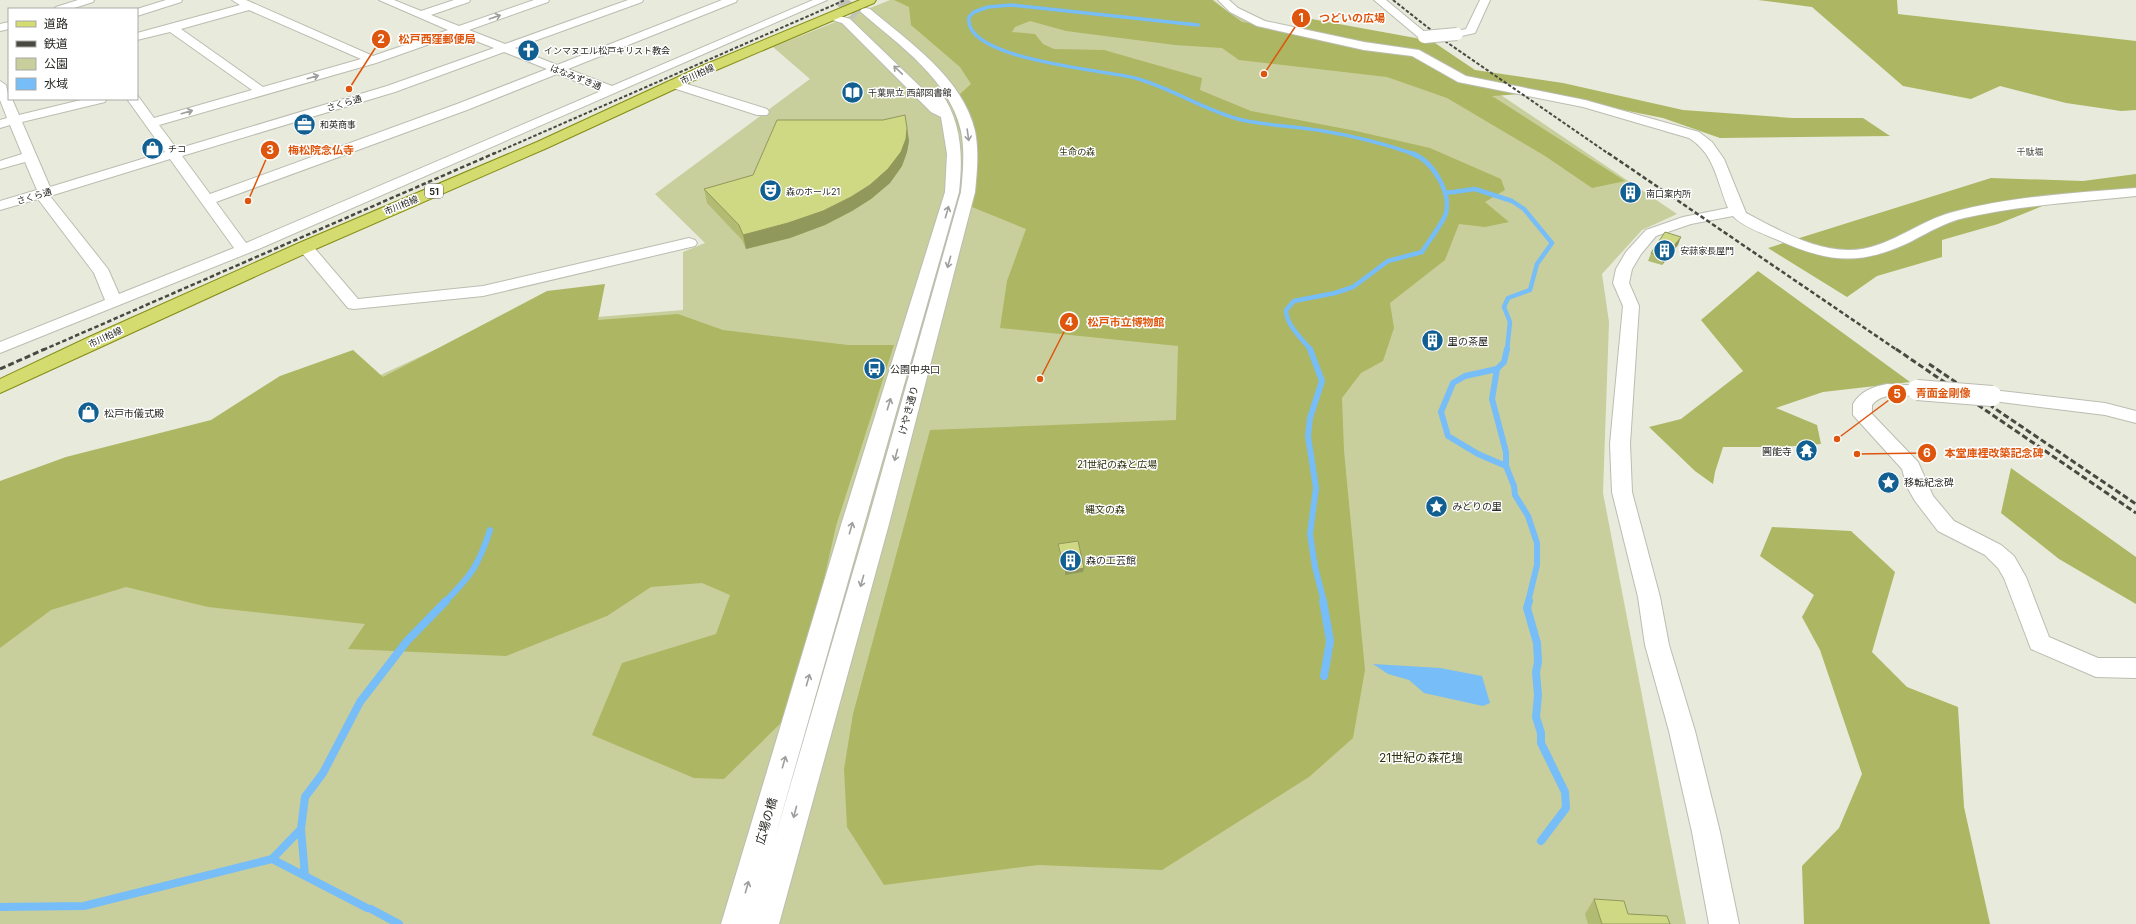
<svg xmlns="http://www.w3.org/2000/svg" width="2136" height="924" font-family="Inter,'Noto Sans JP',sans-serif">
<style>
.green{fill:#c8cf9c}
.forest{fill:#adb662}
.water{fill:#77bdf7}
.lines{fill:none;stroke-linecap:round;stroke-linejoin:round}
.stream-far3{stroke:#77bdf7;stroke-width:3.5}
.stream-far2{stroke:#77bdf7;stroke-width:4.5}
.stream-far1{stroke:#77bdf7;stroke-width:6}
.stream{stroke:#77bdf7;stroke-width:8}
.minor-tunnel{stroke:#c1c3b7;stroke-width:12;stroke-dasharray:12 6;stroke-linecap:butt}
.minor-casing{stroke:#bbbdb0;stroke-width:2}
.major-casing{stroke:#858c16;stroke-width:2}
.minor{fill:#fff;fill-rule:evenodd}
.major{fill:#d4db6f;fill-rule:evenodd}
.rail-far2{stroke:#494942;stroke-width:2;stroke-dasharray:3.5 2;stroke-linecap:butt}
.rail-far1{stroke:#494942;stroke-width:2.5;stroke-dasharray:4.5 2.5;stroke-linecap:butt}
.rail{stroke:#494942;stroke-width:3;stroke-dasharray:6 3;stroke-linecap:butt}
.minor-bridge-far1-casing{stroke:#bbbdb0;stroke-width:14;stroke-linecap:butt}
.minor-bridge-casing{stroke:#bbbdb0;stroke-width:22;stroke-linecap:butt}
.minor-bridge-far1{stroke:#fff;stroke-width:12}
.minor-bridge{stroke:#fff;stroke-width:20}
.wall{fill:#b2bb72}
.shaded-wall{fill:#91985c}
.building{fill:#cfd984;stroke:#91985c}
.oneway{stroke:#9e9e9c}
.labels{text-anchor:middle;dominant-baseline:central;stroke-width:3;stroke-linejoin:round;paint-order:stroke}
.far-poi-label{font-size:9px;fill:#272722;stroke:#fff;text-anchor:start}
.far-street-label{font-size:9px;fill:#272722;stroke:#fff}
.far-park-label{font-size:9px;fill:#2d300b;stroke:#fff}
.far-neighbourhood-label{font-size:9px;fill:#494a3f;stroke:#fff}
.shield{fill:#fff;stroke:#686864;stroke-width:1}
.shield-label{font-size:9px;font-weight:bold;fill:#272722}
.poi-label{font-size:10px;fill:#272722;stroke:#fff;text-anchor:start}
.street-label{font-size:10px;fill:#272722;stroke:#fff}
.park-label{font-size:10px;fill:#2d300b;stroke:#fff}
.near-park-label{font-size:12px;fill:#2d300b;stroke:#fff}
.near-street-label{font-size:12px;fill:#272722;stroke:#fff}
.leader{fill:none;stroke:#de560d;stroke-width:1.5}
.callout-dot{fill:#de560d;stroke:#fff;stroke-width:1.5}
.mark-label{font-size:12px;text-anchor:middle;font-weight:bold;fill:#fff}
.callout-label{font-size:11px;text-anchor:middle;font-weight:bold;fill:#de560d;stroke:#fff;stroke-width:3;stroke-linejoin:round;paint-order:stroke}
</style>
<rect width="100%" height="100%" fill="#e8eadc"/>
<path class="green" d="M 890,0 L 1214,0 L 1228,12 L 1254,25 L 1495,91 L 1677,214 L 1642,230 L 1602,274 L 1609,322 L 1603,493 L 1686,924 L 0,924 L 0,484 L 344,392 L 486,326 L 683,310 L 683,252 L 705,243 L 655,194 L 810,79 L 773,47 Z"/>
<path class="forest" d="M 894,0 L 1212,0 L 1242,22 L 1298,30 L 1306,18 L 1432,41 L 1475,70 L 1563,83 L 1683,110 L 1792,118 L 1863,118 L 1890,136 L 1720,138 L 1663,118 L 1539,93 L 1492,96 L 1625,181 L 1592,188 L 1545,156 L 1447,98 L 1387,77 L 1239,60 L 1222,48 L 1175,45 L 1066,31 L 1030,21 L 1015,27 L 1012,32 L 1035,34 L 1043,44 L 1054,49 L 1104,50 L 1202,78 L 1200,90 L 1251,111 L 1356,131 L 1430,148 L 1501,179 L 1505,190 L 1485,202 L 1509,222 L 1485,227 L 1459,224 L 1445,260 L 1390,303 L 1394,328 L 1383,361 L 1361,373 L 1342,398 L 1344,451 L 1365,670 L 1353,738 L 1309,777 L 1162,870 L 1038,865 L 884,885 L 847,827 L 844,769 L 853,714 L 930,430 L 1176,420 L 1178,346 L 1000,328 L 1007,281 L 1026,229 L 972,207 L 976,185 L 951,102 L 971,84 L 960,67 L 911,25 L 909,7 Z
M 1758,0 L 1897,0 L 1898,14 L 2136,41 L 2136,110 L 2121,111 L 2066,103 L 2000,86 L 1971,99 L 1903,86 L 1812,7 Z
M 2136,174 L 2136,189 L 2072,194 L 1998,224 L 1942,240 L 1942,257 L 1877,276 L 1847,297 L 1768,248 L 1991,178 L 2083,181 Z
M 1758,271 L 1910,382 L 1823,392 L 1776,408 L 1817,425 L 1821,444 L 1782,447 L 1723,447 L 1715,472 L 1713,484 L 1695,471 L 1649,427 L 1681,419 L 1743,371 L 1701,320 Z
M 605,284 L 598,320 L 678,314 L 723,330 L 848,345 L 894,345 L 836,526 L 813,628 L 785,719 L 724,779 L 694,778 L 592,735 L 622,663 L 716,634 L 730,595 L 702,583 L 651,587 L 607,616 L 506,656 L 348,649 L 365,624 L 208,607 L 126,587 L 51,610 L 0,648 L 0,481 L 66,457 L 211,420 L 280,376 L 353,350 L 383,377 L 547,291 Z
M 2011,468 L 2136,557 L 2136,604 L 2059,559 L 2001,513 Z
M 1772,527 L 1851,531 L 1895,572 L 1872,652 L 1907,687 L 1958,707 L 1964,807 L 1990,924 L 1804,924 L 1802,866 L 1839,828 L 1862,774 L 1820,650 L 1802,617 L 1814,595 L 1760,556 Z"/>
<path class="water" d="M 1373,664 L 1440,668 L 1482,676 L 1490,703 L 1483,706 L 1424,693 L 1409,680 L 1388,674 Z"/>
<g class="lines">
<path class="stream-far3" d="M 1198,25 L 1011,5 L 988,7 L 974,12 L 969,17 C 962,60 1106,70 1135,78 C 1172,88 1205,111 1242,120 C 1269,126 1297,126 1323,131 C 1354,136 1385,144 1414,154"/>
<path class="stream-far2" d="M 1446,193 L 1475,189 L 1512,201 L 1524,209 L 1552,243 L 1537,264 L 1530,290 L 1508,298 L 1504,307 L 1510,322 L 1507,350
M 1311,350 C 1302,339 1286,325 1286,310 L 1294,301 L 1335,293 L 1353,287 L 1388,261 L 1422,252 C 1428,242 1443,223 1446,213 C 1451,191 1432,160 1411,153"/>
<path class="stream-far1" d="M 1310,349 L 1322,381 L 1310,418 L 1308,436 L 1316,488 L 1310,534 L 1315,567 L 1324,602
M 1507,349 L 1504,362 L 1497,369 L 1492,399 L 1506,452 L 1506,466 L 1514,486 L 1515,495 L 1528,516 L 1537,543 L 1537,565 L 1528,602
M 1497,369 L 1465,376 L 1453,383 L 1441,412 L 1448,436 L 1478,454 L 1506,466
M 445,602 C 471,575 478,567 490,530"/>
<path class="stream" d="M 1323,601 L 1330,641 L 1324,676
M 1529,601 L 1527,608 L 1537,643 L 1538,662 L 1536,672 L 1538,695 L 1536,717 L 1541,733 L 1541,743 L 1565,792 L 1566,808 L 1541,841
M 301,829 L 305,797 L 323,773 L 360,702 L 407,641 L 446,601
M 272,859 L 305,876
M 0,907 L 84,906 L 272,859 L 301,829 L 305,876 L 367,908
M 371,909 L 399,924"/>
<path class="minor-tunnel" d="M 840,0 L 857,15"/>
<defs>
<path id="minor" d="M 78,0 L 94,0 L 93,2 L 71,9 L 54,9 L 56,7 Z
M 166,0 L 182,0 L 181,2 L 137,16 L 137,9 Z
M 232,0 L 246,0 L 373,56 L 448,30 L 379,0 L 394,0 L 421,11 L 454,0 L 470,0 L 469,2 L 431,15 L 459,26 L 534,0 L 549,0 L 548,2 L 469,30 L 505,44 L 628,0 L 643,0 L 642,2 L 515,48 L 557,65 L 722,0 L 737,0 L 736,2 L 568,69 L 612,86 L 813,0 L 827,0 L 261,248 L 0,353 L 0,342 L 105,300 L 94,273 L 38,199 L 0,210 L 0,201 L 37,190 L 25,162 L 0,169 L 0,161 L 22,154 L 10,125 L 0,128 L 0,120 L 7,118 L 0,100 L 0,81 L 6,85 L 9,99 L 12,99 L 19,115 L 85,99 L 106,99 L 105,102 L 22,122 L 50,187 L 165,152 L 127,99 L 137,99 L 138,96 L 154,118 L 252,90 L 170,32 L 137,40 L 137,33 L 240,5 ZM 249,10 L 361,59 L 263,87 L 181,29 ZM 458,34 L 494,48 L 387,86 L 177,149 L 159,125 L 376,63 ZM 504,52 L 547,69 L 457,104 L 210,194 L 182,156 L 395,92 ZM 557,74 L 601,91 L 246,243 L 216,202 L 467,110 ZM 170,159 L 234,248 L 119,294 L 108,269 L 50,196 Z
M 1218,0 L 1229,0 L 1238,8 L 1265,21 L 1364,42 L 1419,50 L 1466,76 L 1585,100 L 1699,132 L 1712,142 L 1724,159 L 1746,213 C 1777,229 1812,250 1848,250 C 1886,251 1917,221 1953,212 C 2012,196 2075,193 2136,188 L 2136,196 C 2079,202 2020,205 1964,218 C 1946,222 1929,232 1912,241 C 1861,266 1829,263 1778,240 C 1766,235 1741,226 1733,216 L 1691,224 L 1656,236 L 1641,254 L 1632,269 L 1629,283 L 1639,306 L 1630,444 L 1632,492 L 1660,597 L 1669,645 L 1695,731 L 1720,832 L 1739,924 L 1709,924 L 1692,832 L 1669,731 L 1645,645 L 1638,597 L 1612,492 L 1610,444 L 1623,306 L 1613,283 L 1616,269 L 1626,252 L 1646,230 L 1683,217 L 1728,208 C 1717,182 1715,154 1689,138 L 1583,107 L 1458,82 L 1412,56 L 1364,50 L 1257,26 L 1230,12 Z
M 1374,0 L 1386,0 L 1432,38 L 1434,40 L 1432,42 L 1424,42 Z
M 1480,0 L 1490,0 L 1475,33 L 1457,37 L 1453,36 L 1451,34 L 1453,32 L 1466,29 Z
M 866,8 L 870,9 C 909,42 963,78 975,131 C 979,151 977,172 975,192 L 889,524 L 779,924 L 721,924 L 841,525 L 945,192 L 947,154 L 941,117 L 931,112 L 842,23 L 829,19 L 827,17 L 829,15 L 833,14 L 850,19 L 932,98 L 930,94 L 932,91 L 940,91 C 962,122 963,156 959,192 L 774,841 L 867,524 L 961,192 C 963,172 965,150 961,131 C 950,80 899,45 862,13 L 860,11 L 862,9 Z
M 9,22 L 9,29 L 0,31 L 0,24 Z
M 674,80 L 767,109 L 769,112 L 767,115 L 757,115 L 670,87 L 668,84 L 670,81 Z
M 689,238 L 695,240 L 697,243 L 695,246 L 483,296 L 354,309 L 348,308 L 297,247 L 299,244 L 311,244 L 358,299 L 483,286 Z
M 1887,384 L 1924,386 L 1926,390 L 1924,394 C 1905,399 1886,389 1872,405 L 1872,414 L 1918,462 L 1933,496 L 1954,521 L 2001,545 L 2014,556 L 2026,577 L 2049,637 L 2098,658 L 2136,658 L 2136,678 L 2096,677 L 2031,649 L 2004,578 L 1998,568 L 1985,555 L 1938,531 L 1915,501 L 1907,487 L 1902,469 L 1853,415 L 1853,404 C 1861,391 1872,387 1887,384 Z
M 1992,390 L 2105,403 L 2136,411 L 2136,423 L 2105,415 L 1985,400 L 1983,396 L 1985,392 Z"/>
<path id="major" d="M 860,0 L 876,0 L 874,3 L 714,71 L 547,148 L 311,251 L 0,393 L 0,379 L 89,337 L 299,243 L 537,142 L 704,65 Z"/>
</defs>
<use href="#minor" class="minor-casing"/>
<use href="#major" class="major-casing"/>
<use href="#minor" class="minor"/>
<use href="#major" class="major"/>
<path class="rail-far2" d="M 1393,0 L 1445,41 L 1609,154
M 493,154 L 845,0"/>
<path class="rail-far1" d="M 1608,153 L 1897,350
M 43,350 L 495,153"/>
<path class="rail" d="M 1896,349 L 2136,513
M 1929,364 L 2136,504
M 0,369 L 45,349"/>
<defs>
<path id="minor-bridge-far1" d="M 1424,37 L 1457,34"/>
<path id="minor-bridge" d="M 1917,390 L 1992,396"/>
</defs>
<use href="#minor-bridge-far1" class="minor-bridge-far1-casing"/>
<use href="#minor-bridge" class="minor-bridge-casing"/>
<use href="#minor-bridge-far1" class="minor-bridge-far1"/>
<use href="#minor-bridge" class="minor-bridge"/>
</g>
<path class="wall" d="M 907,128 L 909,141 L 907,152 L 902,166 L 890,183 L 871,199 L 852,211 L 825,225 L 790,238 L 746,249 L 742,240 L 707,203 L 704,189 L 753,175 Z
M 1678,245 L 1662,265 L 1648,261 L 1651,253 Z
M 1058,544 L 1083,572 L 1065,575 L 1058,548 Z
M 1594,899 L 1628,914 L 1670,924 L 1588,924 L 1585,914 Z"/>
<path class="shaded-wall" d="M 907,128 L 909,141 L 907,152 L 902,166 L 890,183 L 871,199 L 852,211 L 825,225 L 790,238 L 746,249 L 743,235 Z
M 1681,237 L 1678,245 L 1662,265 L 1665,257 Z
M 1084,568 L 1083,572 L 1065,575 L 1065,571 Z"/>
<path class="building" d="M 905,115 L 907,128 L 906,139 L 901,152 L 888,169 L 870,185 L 851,197 L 823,211 L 788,223 L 743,235 L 739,225 L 704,189 L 753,175 L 777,120 L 883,120 Z
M 1665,232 L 1681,237 L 1665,257 L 1651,253 Z
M 1078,541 L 1084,568 L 1065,571 L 1058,544 Z
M 1594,899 L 1624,901 L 1628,914 L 1667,916 L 1670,924 L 1602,924 Z"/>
<defs><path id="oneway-shaft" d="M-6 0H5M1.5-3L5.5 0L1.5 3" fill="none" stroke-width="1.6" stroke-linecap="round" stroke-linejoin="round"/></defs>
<g class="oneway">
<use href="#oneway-shaft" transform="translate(495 17) rotate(-19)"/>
<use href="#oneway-shaft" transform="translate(898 70) rotate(-136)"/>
<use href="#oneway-shaft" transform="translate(313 77) rotate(-16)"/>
<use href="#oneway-shaft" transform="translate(187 112) rotate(-16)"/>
<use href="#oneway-shaft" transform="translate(968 135) rotate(82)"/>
<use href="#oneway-shaft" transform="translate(947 212) rotate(-74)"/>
<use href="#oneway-shaft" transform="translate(949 262) rotate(106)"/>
<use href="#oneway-shaft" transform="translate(889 404) rotate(-73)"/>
<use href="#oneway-shaft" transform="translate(896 455) rotate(105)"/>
<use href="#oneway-shaft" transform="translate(851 528) rotate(-74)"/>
<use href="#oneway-shaft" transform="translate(862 581) rotate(106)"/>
<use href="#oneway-shaft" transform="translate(808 680) rotate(-74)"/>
<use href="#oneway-shaft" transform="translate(784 762) rotate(-74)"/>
<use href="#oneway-shaft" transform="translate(795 812) rotate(105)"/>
<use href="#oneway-shaft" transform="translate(747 887) rotate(-74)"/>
</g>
<defs>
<symbol id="church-disc" viewBox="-11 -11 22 22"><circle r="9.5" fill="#125f92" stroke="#fff"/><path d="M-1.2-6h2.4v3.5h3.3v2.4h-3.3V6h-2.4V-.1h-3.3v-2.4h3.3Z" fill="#fff"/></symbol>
<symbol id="library-disc" viewBox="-11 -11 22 22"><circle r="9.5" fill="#125f92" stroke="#fff"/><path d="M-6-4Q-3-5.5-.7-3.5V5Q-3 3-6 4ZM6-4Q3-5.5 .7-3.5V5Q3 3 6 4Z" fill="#fff"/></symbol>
<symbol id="office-disc" viewBox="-11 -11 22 22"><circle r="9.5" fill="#125f92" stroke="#fff"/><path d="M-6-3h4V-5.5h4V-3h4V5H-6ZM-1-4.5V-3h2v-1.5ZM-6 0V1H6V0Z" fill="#fff"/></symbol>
<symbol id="shop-disc" viewBox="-11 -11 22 22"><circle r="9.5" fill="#125f92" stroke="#fff"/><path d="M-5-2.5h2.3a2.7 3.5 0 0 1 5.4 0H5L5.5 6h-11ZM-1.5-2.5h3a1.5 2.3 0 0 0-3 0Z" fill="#fff"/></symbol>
<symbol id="theatre-disc" viewBox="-11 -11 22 22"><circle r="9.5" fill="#125f92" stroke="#fff"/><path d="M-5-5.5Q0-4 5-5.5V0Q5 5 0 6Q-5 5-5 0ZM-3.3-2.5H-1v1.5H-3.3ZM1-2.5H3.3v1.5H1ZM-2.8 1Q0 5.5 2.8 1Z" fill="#fff"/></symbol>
<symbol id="building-disc" viewBox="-11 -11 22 22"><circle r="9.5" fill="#125f92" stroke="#fff"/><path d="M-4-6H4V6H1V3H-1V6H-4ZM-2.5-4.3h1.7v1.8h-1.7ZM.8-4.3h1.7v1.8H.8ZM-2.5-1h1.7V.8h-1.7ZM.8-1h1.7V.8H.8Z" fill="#fff"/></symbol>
<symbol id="bus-disc" viewBox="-11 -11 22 22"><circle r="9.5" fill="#125f92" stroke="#fff"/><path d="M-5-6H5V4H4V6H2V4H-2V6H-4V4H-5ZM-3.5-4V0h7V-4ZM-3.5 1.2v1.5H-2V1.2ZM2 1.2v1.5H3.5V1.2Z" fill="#fff"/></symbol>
<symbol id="temple-disc" viewBox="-11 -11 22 22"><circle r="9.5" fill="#125f92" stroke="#fff"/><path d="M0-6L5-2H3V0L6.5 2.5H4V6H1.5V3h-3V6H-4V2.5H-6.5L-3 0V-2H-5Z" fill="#fff"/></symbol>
<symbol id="sight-disc" viewBox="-11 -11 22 22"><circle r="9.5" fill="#125f92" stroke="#fff"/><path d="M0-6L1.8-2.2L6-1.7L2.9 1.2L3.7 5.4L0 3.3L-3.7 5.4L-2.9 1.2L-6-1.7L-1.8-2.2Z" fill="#fff"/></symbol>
</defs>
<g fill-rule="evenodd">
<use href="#church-disc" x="516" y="38" width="25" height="25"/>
<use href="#library-disc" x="840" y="80" width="25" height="25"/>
<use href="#office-disc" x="292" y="112" width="25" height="25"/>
<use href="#shop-disc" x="140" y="136" width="25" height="25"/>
<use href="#theatre-disc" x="758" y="178" width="25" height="25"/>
<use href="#building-disc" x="1618" y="180" width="25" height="25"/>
<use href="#building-disc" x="1652" y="238" width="25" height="25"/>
<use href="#building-disc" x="1420" y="328" width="25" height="25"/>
<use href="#bus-disc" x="862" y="356" width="25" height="25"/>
<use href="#shop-disc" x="76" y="400" width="25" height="25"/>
<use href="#temple-disc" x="1794" y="438" width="25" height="25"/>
<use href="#sight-disc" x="1876" y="470" width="25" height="25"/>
<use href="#sight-disc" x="1424" y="494" width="25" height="25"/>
<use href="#building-disc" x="1058" y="548" width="25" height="25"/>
</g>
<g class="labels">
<g class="far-poi-label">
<text x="544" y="50">インマヌエル松戸キリスト教会</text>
<text x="868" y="92">千葉県立 西部図書館</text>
<text x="320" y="124">和英商事</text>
<text x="168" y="148">チコ</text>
<text x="786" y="191">森のホール21</text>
<text x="1646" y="193">南口案内所</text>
<text x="1680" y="250">安蒜家長屋門</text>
</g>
<g class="far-street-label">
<text transform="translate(697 74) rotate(-24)">市川柏線</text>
<text transform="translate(576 77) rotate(21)">はなみずき通</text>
<text transform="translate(344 103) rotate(-17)">さくら通</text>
<text transform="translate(34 196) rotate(-17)">さくら通</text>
<text transform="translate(401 205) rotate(-23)">市川柏線</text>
<text transform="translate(105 337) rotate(-25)">市川柏線</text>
</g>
<g class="far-park-label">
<text x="1077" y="151">生命の森</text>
</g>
<g class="far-neighbourhood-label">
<text x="2030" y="151">千駄堀</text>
</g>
<rect class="shield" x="425" y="184" width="18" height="14" rx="3"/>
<g class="shield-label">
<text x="434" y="191">51</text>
</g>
<g class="poi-label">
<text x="1448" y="341">里の茶屋</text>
<text x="890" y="369">公園中央口</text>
<text x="104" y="413">松戸市儀式殿</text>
<text x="1792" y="451" text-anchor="end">圓能寺</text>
<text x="1904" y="482">移転紀念碑</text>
<text x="1452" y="506">みどりの里</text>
<text x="1086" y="560">森の工芸館</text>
</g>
<g class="street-label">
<text transform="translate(908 410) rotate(-75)">けやき通り</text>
</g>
<g class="park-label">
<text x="1117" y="464">21世紀の森と広場</text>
<text x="1105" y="509">縄文の森</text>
</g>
<g class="near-park-label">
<text x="1421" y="757">21世紀の森花壇</text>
</g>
<g class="near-street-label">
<text transform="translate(766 821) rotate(-74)">広場の橋</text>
</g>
</g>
<path class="leader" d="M1264 74L1301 18M349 89L381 39M248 201L270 150M1040 379L1069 322M1837 439L1897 394M1857 454L1927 453"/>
<g class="callout-dot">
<circle cx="1264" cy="74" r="4"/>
<circle cx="349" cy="89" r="4"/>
<circle cx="248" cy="201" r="4"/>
<circle cx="1040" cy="379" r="4"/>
<circle cx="1837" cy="439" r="4"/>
<circle cx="1857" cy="454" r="4"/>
<circle cx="1301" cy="18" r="10"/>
<circle cx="381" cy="39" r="10"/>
<circle cx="270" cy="150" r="10"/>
<circle cx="1069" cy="322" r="10"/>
<circle cx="1897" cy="394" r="10"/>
<circle cx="1927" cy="453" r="10"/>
</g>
<g class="mark-label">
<text x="1301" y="22">1</text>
<text x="381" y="43">2</text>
<text x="270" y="154">3</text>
<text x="1069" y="326">4</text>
<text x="1897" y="398">5</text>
<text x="1927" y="457">6</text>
</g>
<g class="callout-label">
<text x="1352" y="22">つどいの広場</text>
<text x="437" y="43">松戸西窪郵便局</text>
<text x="321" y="154">梅松院念仏寺</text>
<text x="1126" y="326">松戸市立博物館</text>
<text x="1943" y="397">青面金剛像</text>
<text x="1994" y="457">本堂庫裡改築記念碑</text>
</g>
<rect x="8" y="8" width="130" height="92" fill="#ffffff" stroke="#a9a9a7"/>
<rect x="16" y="21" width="20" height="6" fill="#d4db6f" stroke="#a9a9a7"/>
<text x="44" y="28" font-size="12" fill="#272722">道路</text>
<rect x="16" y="41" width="20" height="6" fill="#494942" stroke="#a9a9a7"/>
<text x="44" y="48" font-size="12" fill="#272722">鉄道</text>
<rect x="16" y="58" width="20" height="12" fill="#c8cf9c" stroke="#a9a9a7"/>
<text x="44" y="68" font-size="12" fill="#272722">公園</text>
<rect x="16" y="78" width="20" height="12" fill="#77bdf7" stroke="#a9a9a7"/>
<text x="44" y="88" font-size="12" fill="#272722">水域</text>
</svg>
